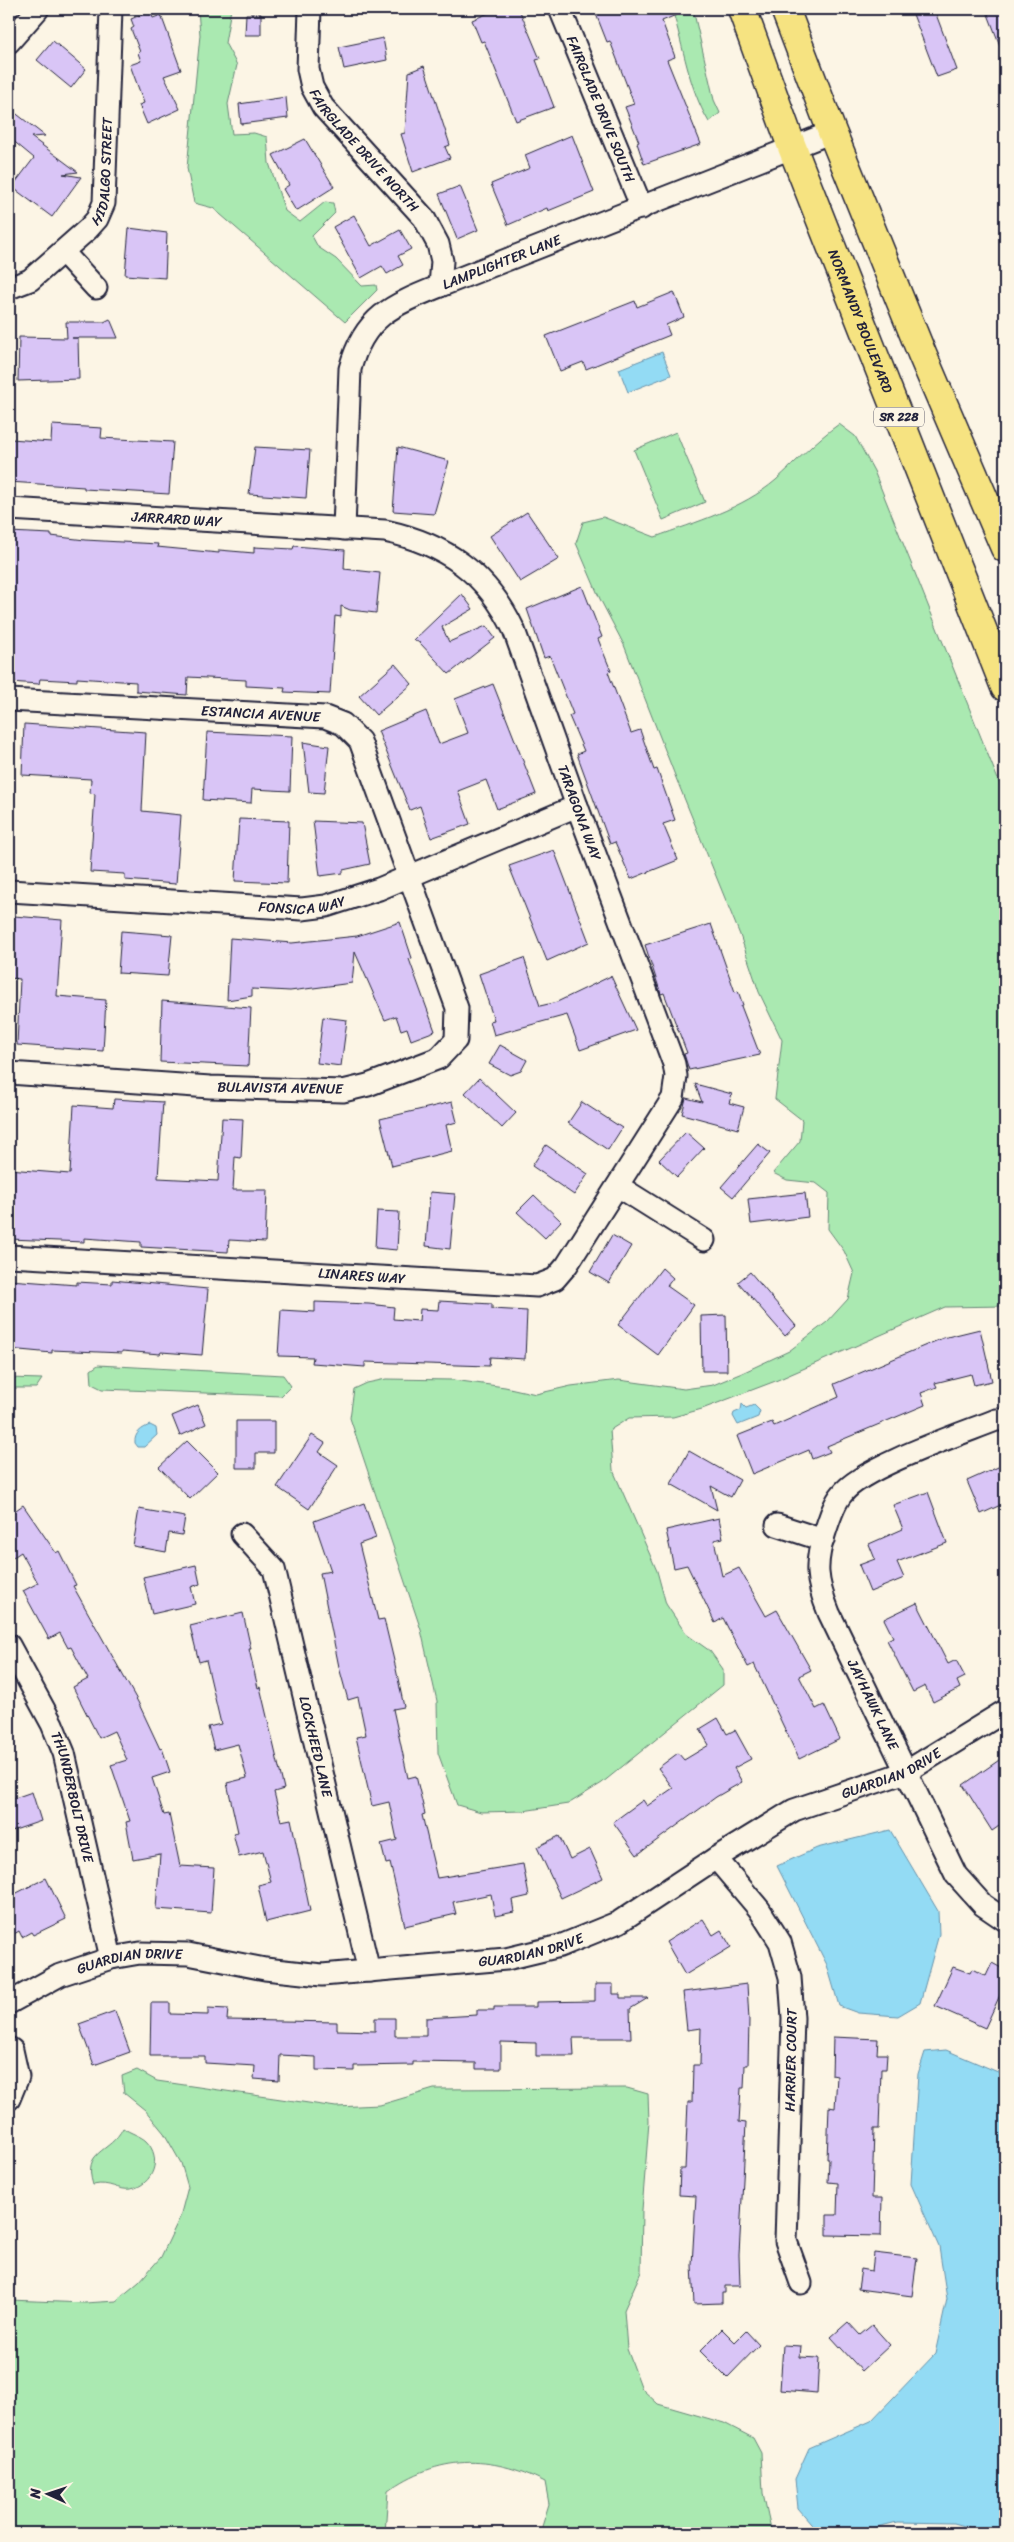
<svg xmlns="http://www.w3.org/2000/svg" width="1014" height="2542" font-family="Sriracha,sans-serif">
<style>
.green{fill:#aae9b1;stroke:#668676}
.water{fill:#93dbf4;stroke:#6691aa}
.building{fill:#d9c5f6;stroke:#22223b}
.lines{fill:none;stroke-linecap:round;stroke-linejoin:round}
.minor-casing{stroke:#22223b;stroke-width:25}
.primary-casing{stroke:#22223b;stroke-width:31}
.minor{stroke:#fcf5e5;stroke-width:21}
.primary{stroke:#f6e381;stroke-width:28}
.labels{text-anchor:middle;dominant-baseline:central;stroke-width:4.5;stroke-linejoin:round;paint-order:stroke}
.shield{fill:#fcf5e5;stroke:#63616e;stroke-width:1}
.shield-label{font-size:12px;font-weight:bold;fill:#22223b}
.street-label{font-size:14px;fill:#22223b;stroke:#fcf5e5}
</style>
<rect width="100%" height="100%" fill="#fcf5e5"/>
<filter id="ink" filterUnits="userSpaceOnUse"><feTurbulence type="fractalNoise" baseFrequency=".02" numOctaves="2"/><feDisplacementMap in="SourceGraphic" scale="10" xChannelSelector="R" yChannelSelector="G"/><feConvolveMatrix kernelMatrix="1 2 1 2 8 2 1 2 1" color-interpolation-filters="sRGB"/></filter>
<g filter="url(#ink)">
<path class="green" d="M 198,9 L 231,9 L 225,43 L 237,65 L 228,104 L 232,134 L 254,133 L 267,137 L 269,163 L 285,211 L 300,222 L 325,202 L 333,203 L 335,213 L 312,236 L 318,247 L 336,259 L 362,286 L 376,285 L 377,290 L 345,322 L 213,208 L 194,203 L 187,168 L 200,35 Z
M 672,9 L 693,9 L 714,100 L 720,113 L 709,122 C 688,87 684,48 672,9 Z
M 839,424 L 855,436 L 874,471 L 1005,797 L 1005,1306 L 945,1307 L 773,1382 L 702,1409 L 673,1417 L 629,1418 L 610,1430 L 613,1470 L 657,1571 L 666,1604 L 686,1634 L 710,1651 L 723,1669 L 723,1685 L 602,1783 L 568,1804 L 523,1811 L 481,1812 L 457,1805 L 438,1753 L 437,1701 L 421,1630 L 350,1418 L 354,1389 L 367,1383 L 386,1379 L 453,1380 L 505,1387 L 536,1394 L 571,1386 L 619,1380 L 684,1389 L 713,1385 L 742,1373 L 789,1351 L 827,1322 L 848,1299 L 854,1273 L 844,1251 L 828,1229 L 829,1193 L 816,1183 L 787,1180 L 773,1173 L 800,1141 L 802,1120 L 775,1099 L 782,1040 L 759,992 L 740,935 L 676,778 L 624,645 L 600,599 L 576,543 L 583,522 L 603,517 L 655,537 C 696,522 742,509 776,480 C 797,461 815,441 839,424 Z
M 676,432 L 705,502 L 663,520 L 634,450 Z
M 98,1365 L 283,1375 L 291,1386 L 281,1396 L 102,1389 L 92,1384 L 91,1370 Z
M 9,1378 L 42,1379 L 36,1388 L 9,1388 Z
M 137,2070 L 157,2081 L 336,2107 L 380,2105 L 434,2089 L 627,2088 L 648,2094 L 649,2122 L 642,2210 L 641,2272 L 624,2310 L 627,2349 L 642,2389 L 658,2404 L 724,2423 L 753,2438 L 761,2453 L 763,2493 L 771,2529 L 770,2533 L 540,2533 L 549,2504 L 545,2482 C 490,2454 438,2455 388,2491 L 385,2533 L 9,2533 L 9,2300 L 85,2303 L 116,2301 L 139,2282 L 161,2257 L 180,2217 L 188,2187 L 181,2163 L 164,2133 L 145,2110 L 124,2093 L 122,2076 Z
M 123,2128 C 130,2133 141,2136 146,2141 C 163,2158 153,2185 131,2189 C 117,2191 111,2181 93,2185 C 82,2149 110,2154 123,2128 Z"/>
<path class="water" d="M 662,352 L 671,375 L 628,392 L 619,369 Z
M 742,1404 L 746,1408 L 754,1405 L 760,1411 L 758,1417 L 738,1425 L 733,1416 L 734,1413 L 741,1410 Z
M 150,1425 L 156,1428 L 157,1435 L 144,1447 L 138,1447 L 135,1443 C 134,1433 142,1428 150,1425 Z
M 890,1830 L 938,1911 L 939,1934 L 920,2003 L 898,2016 L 858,2013 L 839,2006 L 827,1965 L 777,1866 L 817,1848 Z
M 946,2050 L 1005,2075 L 1005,2533 L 990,2533 L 954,2523 L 897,2522 L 857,2532 L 817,2530 L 798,2508 L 795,2479 L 809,2448 L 871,2421 L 935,2354 L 947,2299 L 939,2247 L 911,2184 L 918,2074 L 925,2052 Z"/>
<path class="building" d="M 498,9 L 519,9 L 540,59 L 536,60 L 554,107 L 516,121 L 484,41 L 481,42 L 472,20 Z
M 609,9 L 626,9 L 628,14 L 641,9 L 690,9 L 662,21 L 675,57 L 667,60 L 701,144 L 644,164 L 637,143 L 639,142 L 625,107 L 634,104 L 610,41 L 607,42 L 596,14 Z
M 911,9 L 934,9 L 957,70 L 937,77 Z
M 986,9 L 1005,9 L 1005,55 L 1004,56 Z
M 150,11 L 153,18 L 161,15 L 181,70 L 164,76 L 180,109 L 147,124 L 139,105 L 144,103 L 130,65 L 141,61 L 138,53 L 140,52 L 131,29 L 134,27 L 131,19 Z
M 246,14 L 261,14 L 261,35 L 245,35 Z
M 383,38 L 387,60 L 344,69 L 339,47 Z
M 53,41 L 86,69 L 71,88 L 37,60 Z
M 424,66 L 450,145 L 445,147 L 450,158 L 413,172 L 401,134 L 405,133 L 409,72 Z
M 286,97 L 288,118 L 241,124 L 239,104 Z
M 9,108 L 45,136 L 31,137 L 78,172 L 63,174 L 81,177 L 52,217 L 12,187 L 34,158 L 11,139 L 12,137 L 9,137 Z
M 572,135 L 594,192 L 548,211 L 547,208 L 508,225 L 491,184 L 530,168 L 525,155 Z
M 305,139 L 334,187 L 296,211 L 283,189 L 289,185 L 273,155 Z
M 460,186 L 478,230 L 457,239 L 439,194 Z
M 354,215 L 371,246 L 400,230 L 411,249 L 398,256 L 403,265 L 387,274 L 382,266 L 361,278 L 333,227 Z
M 129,228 L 167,233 L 165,278 L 125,275 Z
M 674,292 L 684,317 L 666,325 L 670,335 L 586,369 L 583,362 L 560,371 L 546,336 L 635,301 L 637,307 Z
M 110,319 L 118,338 L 72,338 L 78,338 L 79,379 L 18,381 L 19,337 L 67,338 L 66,322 L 104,322 Z
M 52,425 L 102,428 L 101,438 L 173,442 L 169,494 L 84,489 L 84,487 L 9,482 L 11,439 L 51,442 Z
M 255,447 L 310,450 L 306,498 L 249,494 Z
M 398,447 L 449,461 L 434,514 L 393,511 Z
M 527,512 L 559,559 L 520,582 L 490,536 Z
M 9,532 L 51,534 L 51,536 L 85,540 L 158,544 L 157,547 L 219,553 L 219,550 L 254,553 L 254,547 L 293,549 L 294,546 L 345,550 L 344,569 L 380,573 L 376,613 L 350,610 L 341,606 L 341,617 L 335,616 L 330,694 L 284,692 L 285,688 L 246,686 L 246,680 L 188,677 L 187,695 L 136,691 L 136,682 L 77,678 L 77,681 L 40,679 L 39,684 L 9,682 Z
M 582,586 L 602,637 L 598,639 L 611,671 L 608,672 L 631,733 L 640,730 L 654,770 L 657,769 L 675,820 L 663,824 L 678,860 L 631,879 L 615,842 L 610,844 L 577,754 L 584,751 L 569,716 L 573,714 L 550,656 L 544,658 L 527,609 Z
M 462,594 L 473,609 L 442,627 L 449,642 L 486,626 L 495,638 L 449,674 L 420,643 L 414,640 Z
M 395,664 L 412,684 L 376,715 L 359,696 Z
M 493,684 L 536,794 L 497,809 L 486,780 L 458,791 L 470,824 L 431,838 L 420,806 L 410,810 L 378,731 L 426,711 L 439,744 L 468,733 L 455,699 Z
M 24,724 L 146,732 L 142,811 L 181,815 L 176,884 L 125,880 L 125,874 L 90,872 L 95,794 L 90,793 L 91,779 L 22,775 Z
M 207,732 L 292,736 L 290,791 L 252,789 L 251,803 L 203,800 Z
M 303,742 L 329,746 L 324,793 L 309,792 Z
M 239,819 L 289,821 L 287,883 L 235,881 Z
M 313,821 L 362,823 L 370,864 L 343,870 L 343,873 L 320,876 Z
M 554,850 L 589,942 L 547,961 L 509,866 Z
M 14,916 L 62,920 L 57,996 L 106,1000 L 103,1051 L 17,1045 L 20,979 L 9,978 Z
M 400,922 L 412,958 L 409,959 L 435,1031 L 411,1040 L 407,1028 L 401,1030 L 396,1016 L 385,1020 L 355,952 L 352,983 L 290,991 L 252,989 L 252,996 L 227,1000 L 230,938 L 292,943 L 357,936 Z
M 711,924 L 735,992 L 738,991 L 743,1005 L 741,1006 L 760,1055 L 689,1070 L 684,1054 L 687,1053 L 664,993 L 661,994 L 645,945 Z
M 121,931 L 172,935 L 168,976 L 118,973 Z
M 524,958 L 540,1006 L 557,1002 L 611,976 L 636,1030 L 580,1050 L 567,1015 L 494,1035 L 490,1021 L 494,1020 L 479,974 Z
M 162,1001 L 251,1008 L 248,1066 L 160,1062 Z
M 323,1017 L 347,1020 L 341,1066 L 317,1063 Z
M 500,1045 L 527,1060 L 521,1071 L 510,1075 L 489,1064 Z
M 479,1078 L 516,1113 L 502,1128 L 465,1093 Z
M 695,1084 L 732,1094 L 729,1103 L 744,1107 L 738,1129 L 682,1114 L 686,1098 L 702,1102 Z
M 114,1099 L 163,1102 L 158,1178 L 218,1181 L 222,1118 L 243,1119 L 241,1158 L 235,1157 L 233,1190 L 267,1190 L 265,1242 L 229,1240 L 228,1252 L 141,1247 L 141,1242 L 84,1238 L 84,1242 L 9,1239 L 9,1169 L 70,1174 L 74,1105 L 113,1108 Z
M 452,1102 L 457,1122 L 446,1125 L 452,1151 L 392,1166 L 380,1119 Z
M 582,1102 L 622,1128 L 608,1150 L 568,1123 Z
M 686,1132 L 704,1148 L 677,1177 L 659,1160 Z
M 758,1144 L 770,1153 L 733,1197 L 721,1187 Z
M 546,1145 L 588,1174 L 574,1195 L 532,1166 Z
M 430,1192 L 455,1194 L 450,1249 L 426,1246 Z
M 805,1193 L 808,1217 L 751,1224 L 748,1199 Z
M 534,1195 L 561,1221 L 545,1238 L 517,1212 Z
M 377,1211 L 399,1212 L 397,1250 L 375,1248 Z
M 612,1235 L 631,1246 L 609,1283 L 590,1272 Z
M 662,1268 L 673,1278 L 667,1286 L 694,1305 L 658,1355 L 618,1325 Z
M 750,1272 L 796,1326 L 785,1336 L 738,1282 Z
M 9,1280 L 77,1285 L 77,1282 L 112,1284 L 112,1280 L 208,1289 L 202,1355 L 161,1352 L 160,1354 L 122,1351 L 122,1353 L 52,1350 L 52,1353 L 9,1349 Z
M 439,1301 L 492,1304 L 492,1309 L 527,1311 L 525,1359 L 490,1357 L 489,1366 L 365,1362 L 365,1367 L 312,1363 L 313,1357 L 278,1356 L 281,1310 L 315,1312 L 315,1302 L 369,1304 L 394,1307 L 393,1319 L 419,1321 L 420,1309 L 438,1310 Z
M 726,1315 L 727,1371 L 702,1371 L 701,1316 Z
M 980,1329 L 992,1381 L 974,1385 L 971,1374 L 935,1383 L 937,1387 L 921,1393 L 925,1405 L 827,1446 L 830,1452 L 812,1459 L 809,1450 L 752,1474 L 737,1436 L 772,1422 L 774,1426 L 839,1397 L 834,1384 L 943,1338 Z
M 198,1405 L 206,1424 L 180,1436 L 172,1416 Z
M 236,1421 L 274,1421 L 274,1453 L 256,1453 L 256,1468 L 236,1468 Z
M 312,1435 L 325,1443 L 319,1452 L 338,1465 L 309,1509 L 277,1487 Z
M 187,1441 L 218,1472 L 190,1499 L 159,1467 Z
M 689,1451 L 740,1480 L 731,1497 L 711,1486 L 717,1510 L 671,1484 Z
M 1005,1464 L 1005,1503 L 981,1514 L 967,1481 Z
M 928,1492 L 947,1543 L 897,1562 L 904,1578 L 870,1592 L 859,1565 L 875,1559 L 869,1544 L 903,1529 L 893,1505 Z
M 364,1503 L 376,1538 L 359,1544 L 378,1620 L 384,1619 L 396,1669 L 404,1707 L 393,1709 L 408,1778 L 416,1776 L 425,1814 L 422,1815 L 437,1878 L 523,1864 L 529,1896 L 512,1900 L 514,1912 L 495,1916 L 491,1894 L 453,1902 L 456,1914 L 405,1926 L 390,1863 L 386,1864 L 381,1844 L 397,1840 L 389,1802 L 372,1806 L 356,1737 L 366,1735 L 358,1697 L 348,1700 L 339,1667 L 320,1573 L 331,1571 L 314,1521 Z
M 23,1505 L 56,1553 L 59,1551 L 76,1585 L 73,1586 L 138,1702 L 160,1749 L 162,1748 L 170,1772 L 152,1778 L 164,1815 L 169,1814 L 180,1866 L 214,1868 L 211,1913 L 156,1909 L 160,1854 L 133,1859 L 126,1822 L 130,1821 L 111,1765 L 127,1760 L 114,1731 L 99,1738 L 73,1687 L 88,1679 L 71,1647 L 68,1648 L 60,1633 L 49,1639 L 23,1591 L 38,1583 L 21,1552 L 9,1560 L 9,1515 Z
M 139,1509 L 185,1517 L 182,1535 L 169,1533 L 166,1552 L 133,1546 Z
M 719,1518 L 723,1538 L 714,1540 L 722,1576 L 739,1568 L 766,1616 L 777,1610 L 811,1670 L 799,1676 L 816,1709 L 824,1705 L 840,1739 L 799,1759 L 754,1664 L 748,1667 L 723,1618 L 715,1623 L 687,1565 L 674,1568 L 666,1530 Z
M 196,1565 L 200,1584 L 191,1587 L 195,1604 L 152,1614 L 143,1577 Z
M 917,1603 L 948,1664 L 956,1660 L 965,1677 L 957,1681 L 960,1688 L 933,1702 L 925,1686 L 913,1692 L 887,1640 L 893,1637 L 884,1619 Z
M 243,1613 L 251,1649 L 249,1649 L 258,1688 L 260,1687 L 284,1789 L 274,1792 L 281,1821 L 291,1819 L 310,1911 L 266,1922 L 258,1885 L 271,1882 L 263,1851 L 239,1857 L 233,1833 L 238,1832 L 227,1783 L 247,1778 L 238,1744 L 214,1750 L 208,1727 L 221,1724 L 206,1660 L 199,1662 L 190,1626 Z
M 718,1718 L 727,1734 L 735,1730 L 751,1759 L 734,1768 L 742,1782 L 716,1797 L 637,1855 L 613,1822 L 643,1800 L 647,1806 L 673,1788 L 658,1768 L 678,1753 L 684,1760 L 709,1745 L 700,1729 Z
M 1005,1756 L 1005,1822 L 992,1831 L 963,1785 Z
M 32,1792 L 41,1821 L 9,1832 L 9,1800 Z
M 559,1836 L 570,1859 L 590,1849 L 603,1878 L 561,1898 L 537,1847 Z
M 46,1878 L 66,1919 L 33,1935 L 31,1932 L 22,1937 L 19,1931 L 9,1937 L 9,1897 Z
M 703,1919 L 713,1935 L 721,1930 L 731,1947 L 685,1975 L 666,1942 Z
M 992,1963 L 1005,1970 L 1005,1984 L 985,2028 L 935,2006 L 953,1967 L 970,1973 L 972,1969 L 986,1976 Z
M 595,1984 L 613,1984 L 613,1994 L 620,1994 L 620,1998 L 648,1998 L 630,2009 L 631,2038 L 573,2038 L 574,2056 L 536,2056 L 536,2043 L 501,2042 L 501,2069 L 476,2069 L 476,2063 L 413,2062 L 413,2065 L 354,2066 L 354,2071 L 316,2070 L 316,2057 L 280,2055 L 279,2081 L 254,2079 L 255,2066 L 205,2063 L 205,2056 L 150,2056 L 151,2003 L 170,2003 L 170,2014 L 208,2015 L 208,2008 L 228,2009 L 227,2020 L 337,2022 L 337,2030 L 375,2031 L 375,2018 L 395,2018 L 395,2036 L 426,2036 L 426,2018 L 477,2015 L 477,2010 L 494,2010 L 494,2007 L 536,2007 L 536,2002 L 595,2001 Z
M 747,1984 L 749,2020 L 748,2065 L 745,2065 L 744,2088 L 741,2088 L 739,2122 L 746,2123 L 739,2255 L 740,2286 L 725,2286 L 725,2293 L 722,2293 L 722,2303 L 694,2304 L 692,2265 L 696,2196 L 679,2195 L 680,2169 L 685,2169 L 688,2102 L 692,2102 L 693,2065 L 700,2065 L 701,2028 L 687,2030 L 683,1992 Z
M 115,2011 L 130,2052 L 94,2065 L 79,2024 Z
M 833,2037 L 878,2039 L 877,2054 L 887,2054 L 886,2069 L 881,2069 L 879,2129 L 874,2129 L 872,2198 L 882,2198 L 881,2236 L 827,2235 L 827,2215 L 837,2215 L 838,2183 L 828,2182 L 829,2159 L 827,2159 L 829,2107 L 835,2108 L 837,2076 L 832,2075 Z
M 874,2253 L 917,2258 L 912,2296 L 858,2289 L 861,2269 L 872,2271 Z
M 848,2322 L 860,2335 L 872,2325 L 890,2345 L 862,2371 L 831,2337 Z
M 722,2329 L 735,2342 L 746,2331 L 759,2345 L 727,2378 L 700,2351 Z
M 783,2345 L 801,2346 L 800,2357 L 819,2358 L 817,2393 L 780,2390 Z"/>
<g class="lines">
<defs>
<g id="minor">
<path id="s1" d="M 310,9 L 308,69 L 312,87 L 323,107 L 424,218 L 438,244 L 442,261 L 440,286"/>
<path id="s2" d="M 560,9 L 642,208"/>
<path d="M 9,42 L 38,9"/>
<path d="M 63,252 L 96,288"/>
<path id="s3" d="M 9,288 L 30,280 L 88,229 L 97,219 L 104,203 L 111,9"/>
<path id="s4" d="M 9,509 L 385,531 C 445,544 487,573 514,630 L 577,806 L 674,1064 L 676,1076 L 673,1098 L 567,1265 L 555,1279 L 537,1286 L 9,1256"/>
<path id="s5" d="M 344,529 L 350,369 C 364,316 393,305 440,286 L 832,132"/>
<path id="s6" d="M 9,700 L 325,717 L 343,724 L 360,741 L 457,1008 L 456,1040 L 439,1058 L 368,1085 L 343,1091 L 210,1087 L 9,1073"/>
<path id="s7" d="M 9,891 L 302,909 L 326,906 L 379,889 L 577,806"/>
<path d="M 618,1186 L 704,1240"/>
<path id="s8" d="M 1005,1420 L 996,1420 C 961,1434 862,1467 842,1494 C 834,1503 829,1520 825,1532 C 814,1564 816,1581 829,1613 L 956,1875 L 983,1905 L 1005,1920"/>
<path d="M 777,1525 L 823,1540"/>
<path id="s9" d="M 242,1534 L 274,1569 L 369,1971"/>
<path id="s10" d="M 9,1645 L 52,1724 L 64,1753 L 111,1958"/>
<path d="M 716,1858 L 759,1909 L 780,1942 L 790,1977 L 793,2018 L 786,2241 L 801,2283"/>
<path id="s11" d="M 9,2003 L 60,1975 L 111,1958 L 140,1953 L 188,1954 L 265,1969 L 322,1975 L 506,1959 L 560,1946 L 619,1922 L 716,1858 L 794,1810 L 906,1772 L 1005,1711"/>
<path d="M 9,2048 L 12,2050 L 18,2077 L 9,2099"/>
</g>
<g id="primary">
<path id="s12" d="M 742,9 L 792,147 L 1005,687"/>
<path d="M 785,9 L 832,132 L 922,354 L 1005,548"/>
</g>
</defs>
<use href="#minor" class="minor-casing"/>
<use href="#primary" class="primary-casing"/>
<use href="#minor" class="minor"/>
<use href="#primary" class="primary"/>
</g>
</g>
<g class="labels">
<rect class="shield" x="874" y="407.5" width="50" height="19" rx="4"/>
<g class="shield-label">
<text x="899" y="417">SR 228</text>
</g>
<g class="street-label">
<text stroke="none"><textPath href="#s2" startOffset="108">FAIRGLADE DRIVE SOUTH</textPath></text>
<text stroke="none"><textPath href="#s1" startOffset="161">FAIRGLADE DRIVE NORTH</textPath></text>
<text stroke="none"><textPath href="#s3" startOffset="162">HIDALGO STREET</textPath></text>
<text stroke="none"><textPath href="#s5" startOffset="355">LAMPLIGHTER LANE</textPath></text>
<text stroke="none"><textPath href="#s12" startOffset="334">NORMANDY BOULEVARD</textPath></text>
<text stroke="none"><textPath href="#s4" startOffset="168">JARRARD WAY</textPath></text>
<text stroke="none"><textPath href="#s6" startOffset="252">ESTANCIA AVENUE</textPath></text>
<text stroke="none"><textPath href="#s4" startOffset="740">TARAGONA WAY</textPath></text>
<text stroke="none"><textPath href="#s7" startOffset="294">FONSICA WAY</textPath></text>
<text transform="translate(280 1088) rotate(1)">BULAVISTA AVENUE</text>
<text transform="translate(362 1276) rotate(4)">LINARES WAY</text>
<text stroke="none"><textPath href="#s8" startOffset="408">JAYHAWK LANE</textPath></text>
<text stroke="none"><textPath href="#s9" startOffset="230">LOCKHEED LANE</textPath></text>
<text stroke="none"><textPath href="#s11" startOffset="941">GUARDIAN DRIVE</textPath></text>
<text stroke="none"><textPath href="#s10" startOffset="166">THUNDERBOLT DRIVE</textPath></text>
<text stroke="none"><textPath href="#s11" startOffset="536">GUARDIAN DRIVE</textPath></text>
<text stroke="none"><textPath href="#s11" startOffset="130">GUARDIAN DRIVE</textPath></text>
<text transform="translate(791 2060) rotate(-89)">HARRIER COURT</text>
</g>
</g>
<rect width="1014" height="2542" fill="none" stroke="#fcf5e5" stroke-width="30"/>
<rect x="15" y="15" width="984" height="2512" fill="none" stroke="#22223b" stroke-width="2" filter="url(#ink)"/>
<g transform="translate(48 2494) rotate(273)" stroke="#fcf5e5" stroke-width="4" paint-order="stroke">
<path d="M0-4L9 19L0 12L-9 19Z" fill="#22223b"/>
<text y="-8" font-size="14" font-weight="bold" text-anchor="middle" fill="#22223b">N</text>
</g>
</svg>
